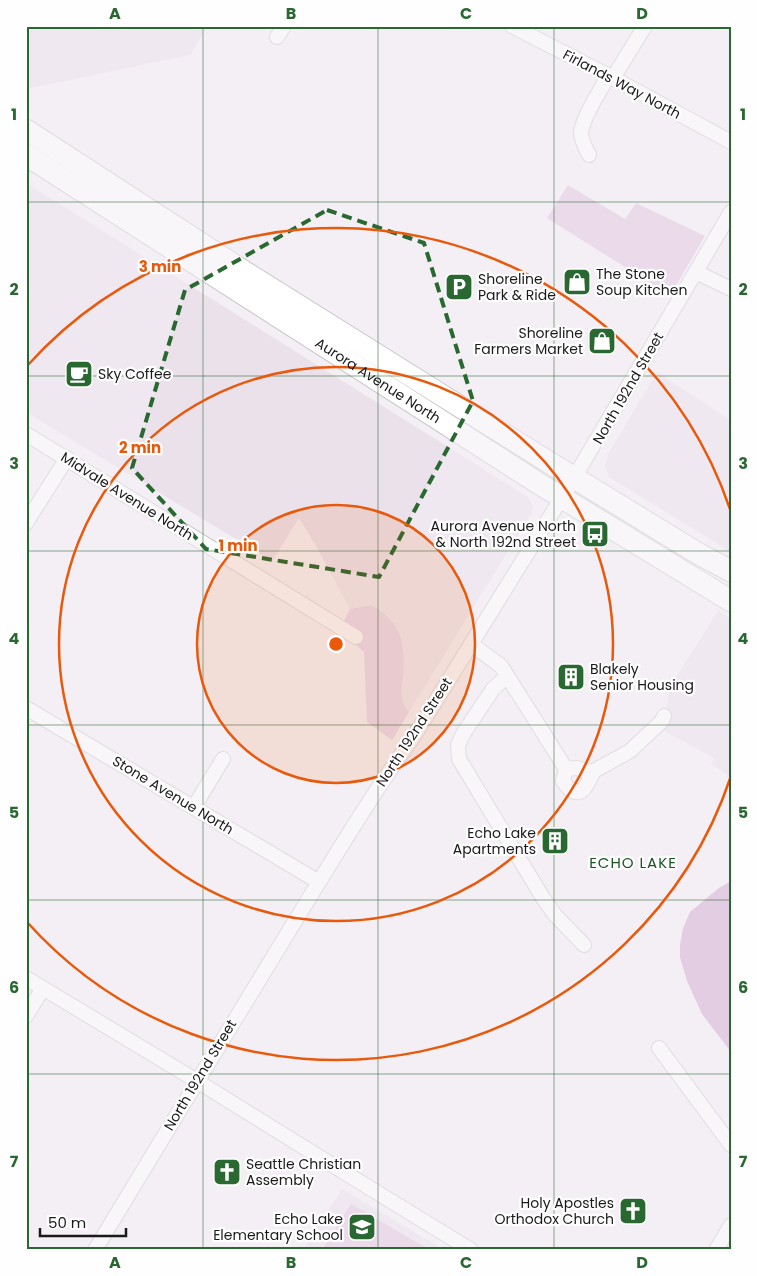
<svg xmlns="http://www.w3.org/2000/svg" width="757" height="1276" font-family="Poppins,sans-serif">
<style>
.built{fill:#ebe1eb}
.green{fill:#dec2de}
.water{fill:#cca5cc}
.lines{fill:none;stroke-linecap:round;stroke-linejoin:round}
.minor-casing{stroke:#cac6ca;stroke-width:16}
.highway-casing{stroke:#cac6ca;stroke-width:23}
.minor{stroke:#fff;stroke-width:14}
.highway{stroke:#fff;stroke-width:21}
.marked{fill:none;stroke:#296831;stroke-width:4;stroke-dasharray:10 6;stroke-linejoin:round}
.grid{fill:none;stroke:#296831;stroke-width:1;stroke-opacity:0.55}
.ring{fill:none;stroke:#e8590c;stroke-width:2.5}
.labels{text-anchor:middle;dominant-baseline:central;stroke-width:4.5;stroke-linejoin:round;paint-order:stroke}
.street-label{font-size:14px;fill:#1b1a1b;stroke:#fffeff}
.poi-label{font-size:14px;fill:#1b1a1b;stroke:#fffeff;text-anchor:start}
.neighbourhood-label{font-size:15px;letter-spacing:1px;fill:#1a5523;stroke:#fffeff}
.centre{fill:#e8590c;stroke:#fffeff;stroke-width:2.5}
.ring-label{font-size:15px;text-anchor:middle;font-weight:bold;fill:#e8590c;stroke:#fffeff;stroke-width:4.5;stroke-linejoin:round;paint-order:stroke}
.neatline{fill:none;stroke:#296831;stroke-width:2}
.grid-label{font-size:16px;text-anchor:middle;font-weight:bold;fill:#296831}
</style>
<rect width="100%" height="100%" fill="#f4eff4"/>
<path class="built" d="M 26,26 L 208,26 L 190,55 L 26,89 Z
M 26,183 L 528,497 L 533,506 L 531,514 L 409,712 L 403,705 L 401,695 L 404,659 L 403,642 L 371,605 L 350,609 L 315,544 L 299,518 L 272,561 L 26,412 Z
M 657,372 L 731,421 L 731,552 L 609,477 L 605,466 L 608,454 Z
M 718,611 L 731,619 L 731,777 L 711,764 L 714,758 L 663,730 L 670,687 Z
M 342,1189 L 444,1250 L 303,1250 Z"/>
<path class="green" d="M 568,185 L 625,219 L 636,203 L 705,236 L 677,284 L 668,288 L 655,286 L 547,218 Z
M 371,605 C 403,623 406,645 403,678 C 401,693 399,700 409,712 L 392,740 L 367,722 L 364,652 L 352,641 L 343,623 L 350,609 Z
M 351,1204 L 430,1250 L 322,1250 Z"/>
<path class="water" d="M 731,881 L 731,1052 L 702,1014 L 687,981 L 680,957 L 680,945 L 683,928 L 690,912 L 719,888 Z"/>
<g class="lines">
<defs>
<path id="minor" d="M 512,26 L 613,78 L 731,142
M 277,37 L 284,26
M 613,78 L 645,26
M 589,155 C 586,149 581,140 581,133 C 582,118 601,90 608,76
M 696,272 L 731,289
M 26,434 L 356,637
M 26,523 L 67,458
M 471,644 L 501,666 L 566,769 L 563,781 C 568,789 578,799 586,786 C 589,781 591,776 594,771
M 507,676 L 493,689 L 463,734 L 458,745 L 459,759 L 543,898 L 555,915 L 584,945
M 26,708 L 319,882
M 566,769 L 577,768 L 586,771 L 594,771 L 630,751 L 662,721 L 664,716
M 194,807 L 223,759
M 26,978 L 197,1081 L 342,1171 L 471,1250
M 26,1016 L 43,988
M 659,1048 L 731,1145
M 95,1250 C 158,1145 222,1041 286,936 C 327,869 368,800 414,736 L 574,478 L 731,212
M 716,1250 L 731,1225"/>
<g id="highway">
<path d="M 26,130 L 248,274 L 550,463 L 699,554 L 731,571"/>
<path id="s1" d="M 26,155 L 538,483 L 731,601"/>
</g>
</defs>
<use href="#minor" class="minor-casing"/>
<use href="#highway" class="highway-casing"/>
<use href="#minor" class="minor"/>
<use href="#highway" class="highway"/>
</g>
<path d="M0 0H757V1276H0ZM 327,210 L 424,243 L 473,401 L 379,577 L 206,549 L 132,468 L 185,290 Z" fill="#f4eff4" fill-opacity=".55" fill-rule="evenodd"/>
<path class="marked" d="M 327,210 L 424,243 L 473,401 L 379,577 L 206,549 L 132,468 L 185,290 Z"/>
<path class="grid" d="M 203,26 L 203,1250M 378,26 L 378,1250M 554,26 L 554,1250M 26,202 L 731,202M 26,376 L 731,376M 26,551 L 731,551M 26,725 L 731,725M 26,900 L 731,900M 26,1074 L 731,1074"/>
<circle cx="336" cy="644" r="139" fill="#e8590c" fill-opacity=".12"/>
<g class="ring">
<circle cx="336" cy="644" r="139"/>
<circle cx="336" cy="644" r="277"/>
<path d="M731 776A416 416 0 0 1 27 922M27 366A416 416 0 0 1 731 512"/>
</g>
<defs>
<symbol id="shop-square" viewBox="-11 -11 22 22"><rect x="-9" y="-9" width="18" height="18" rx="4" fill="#296831" stroke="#fffeff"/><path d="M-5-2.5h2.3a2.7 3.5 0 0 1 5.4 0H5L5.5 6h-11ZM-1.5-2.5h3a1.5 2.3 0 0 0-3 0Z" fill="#fff"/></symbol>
<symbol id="parking-square" viewBox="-11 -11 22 22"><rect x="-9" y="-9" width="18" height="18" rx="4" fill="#296831" stroke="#fffeff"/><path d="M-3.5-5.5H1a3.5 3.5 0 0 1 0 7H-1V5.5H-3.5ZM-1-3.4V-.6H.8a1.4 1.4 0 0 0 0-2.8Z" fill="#fff"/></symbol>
<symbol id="cafe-square" viewBox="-11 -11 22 22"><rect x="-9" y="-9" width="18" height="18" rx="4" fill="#296831" stroke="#fffeff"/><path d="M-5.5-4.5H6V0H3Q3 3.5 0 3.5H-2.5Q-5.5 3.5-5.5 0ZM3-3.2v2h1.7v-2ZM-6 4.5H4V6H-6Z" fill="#fff"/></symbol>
<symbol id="bus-square" viewBox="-11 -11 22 22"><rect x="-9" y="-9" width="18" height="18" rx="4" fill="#296831" stroke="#fffeff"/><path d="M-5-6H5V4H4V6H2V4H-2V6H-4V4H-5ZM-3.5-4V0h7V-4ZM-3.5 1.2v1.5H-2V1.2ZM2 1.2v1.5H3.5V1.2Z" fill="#fff"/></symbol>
<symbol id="building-square" viewBox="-11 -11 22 22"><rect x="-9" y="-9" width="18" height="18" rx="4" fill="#296831" stroke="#fffeff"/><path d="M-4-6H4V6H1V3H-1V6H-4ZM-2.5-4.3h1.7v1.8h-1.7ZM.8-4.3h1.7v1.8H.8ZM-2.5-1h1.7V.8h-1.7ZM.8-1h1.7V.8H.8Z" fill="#fff"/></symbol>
<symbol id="church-square" viewBox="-11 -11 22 22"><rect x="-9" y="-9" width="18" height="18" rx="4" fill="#296831" stroke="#fffeff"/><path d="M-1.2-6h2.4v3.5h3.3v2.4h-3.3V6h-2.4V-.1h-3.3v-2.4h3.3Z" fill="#fff"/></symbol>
<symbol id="school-square" viewBox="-11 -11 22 22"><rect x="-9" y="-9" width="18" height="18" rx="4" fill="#296831" stroke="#fffeff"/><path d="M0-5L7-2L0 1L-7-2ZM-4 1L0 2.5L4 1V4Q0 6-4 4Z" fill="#fff"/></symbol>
</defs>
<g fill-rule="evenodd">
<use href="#shop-square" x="561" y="266" width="32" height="32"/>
<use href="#parking-square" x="443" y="271" width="32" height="32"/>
<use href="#shop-square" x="586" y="325" width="32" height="32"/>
<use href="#cafe-square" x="63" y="358" width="32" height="32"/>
<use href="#bus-square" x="579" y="518" width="32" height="32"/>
<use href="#building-square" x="555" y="661" width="32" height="32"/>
<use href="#building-square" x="539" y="825" width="32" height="32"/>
<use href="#church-square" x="211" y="1156" width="32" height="32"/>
<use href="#church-square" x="617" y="1195" width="32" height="32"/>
<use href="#school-square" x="346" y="1211" width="32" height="32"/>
</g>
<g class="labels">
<g class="street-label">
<text transform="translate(622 84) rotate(28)">Firlands Way North</text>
<text stroke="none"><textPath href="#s1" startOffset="418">Aurora Avenue North</textPath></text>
<text transform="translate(628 388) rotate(-60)">North 192nd Street</text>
<text transform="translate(127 496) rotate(32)">Midvale Avenue North</text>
<text transform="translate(414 732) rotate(-57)">North 192nd Street</text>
<text transform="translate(173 795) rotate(31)">Stone Avenue North</text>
<text transform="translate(200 1075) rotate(-59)">North 192nd Street</text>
</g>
<g class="poi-label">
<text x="596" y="274">The Stone<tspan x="596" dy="16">Soup Kitchen</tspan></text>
<text x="478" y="279">Shoreline<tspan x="478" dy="16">Park &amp; Ride</tspan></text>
<text x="583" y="333" text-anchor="end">Shoreline<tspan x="583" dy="16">Farmers Market</tspan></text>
<text x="98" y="374">Sky Coffee</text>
<text x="576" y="526" text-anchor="end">Aurora Avenue North<tspan x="576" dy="16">&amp; North 192nd Street</tspan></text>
<text x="590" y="669">Blakely<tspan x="590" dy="16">Senior Housing</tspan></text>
<text x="536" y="833" text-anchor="end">Echo Lake<tspan x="536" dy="16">Apartments</tspan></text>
<text x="246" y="1164">Seattle Christian<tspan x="246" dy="16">Assembly</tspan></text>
<text x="614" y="1203" text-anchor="end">Holy Apostles<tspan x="614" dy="16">Orthodox Church</tspan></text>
<text x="343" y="1219" text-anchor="end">Echo Lake<tspan x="343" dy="16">Elementary School</tspan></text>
</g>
<g class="neighbourhood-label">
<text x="633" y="862">ECHO LAKE</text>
</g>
</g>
<circle cx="336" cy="644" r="8" class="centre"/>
<g class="ring-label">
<text x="160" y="272">3 min</text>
<text x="140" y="453">2 min</text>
<text x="238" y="551">1 min</text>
</g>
<rect width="757" height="1276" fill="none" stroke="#fffeff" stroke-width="55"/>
<path d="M40 1228v8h86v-8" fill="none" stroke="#1b1a1b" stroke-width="2.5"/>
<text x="48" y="1228" font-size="15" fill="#1b1a1b" stroke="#fffeff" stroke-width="4" paint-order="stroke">50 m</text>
<rect x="28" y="28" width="702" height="1220" class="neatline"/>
<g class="grid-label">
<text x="115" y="19">A</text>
<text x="291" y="19">B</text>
<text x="466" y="19">C</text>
<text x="642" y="19">D</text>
<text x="14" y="120">1</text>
<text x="743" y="120">1</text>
<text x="14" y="295">2</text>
<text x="743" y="295">2</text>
<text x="14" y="469">3</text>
<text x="743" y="469">3</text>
<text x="14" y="644">4</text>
<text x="743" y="644">4</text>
<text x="14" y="818">5</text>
<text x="743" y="818">5</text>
<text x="14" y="993">6</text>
<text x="743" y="993">6</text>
<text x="14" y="1167">7</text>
<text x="743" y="1167">7</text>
<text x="115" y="1268">A</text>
<text x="291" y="1268">B</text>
<text x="466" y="1268">C</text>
<text x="642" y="1268">D</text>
</g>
</svg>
